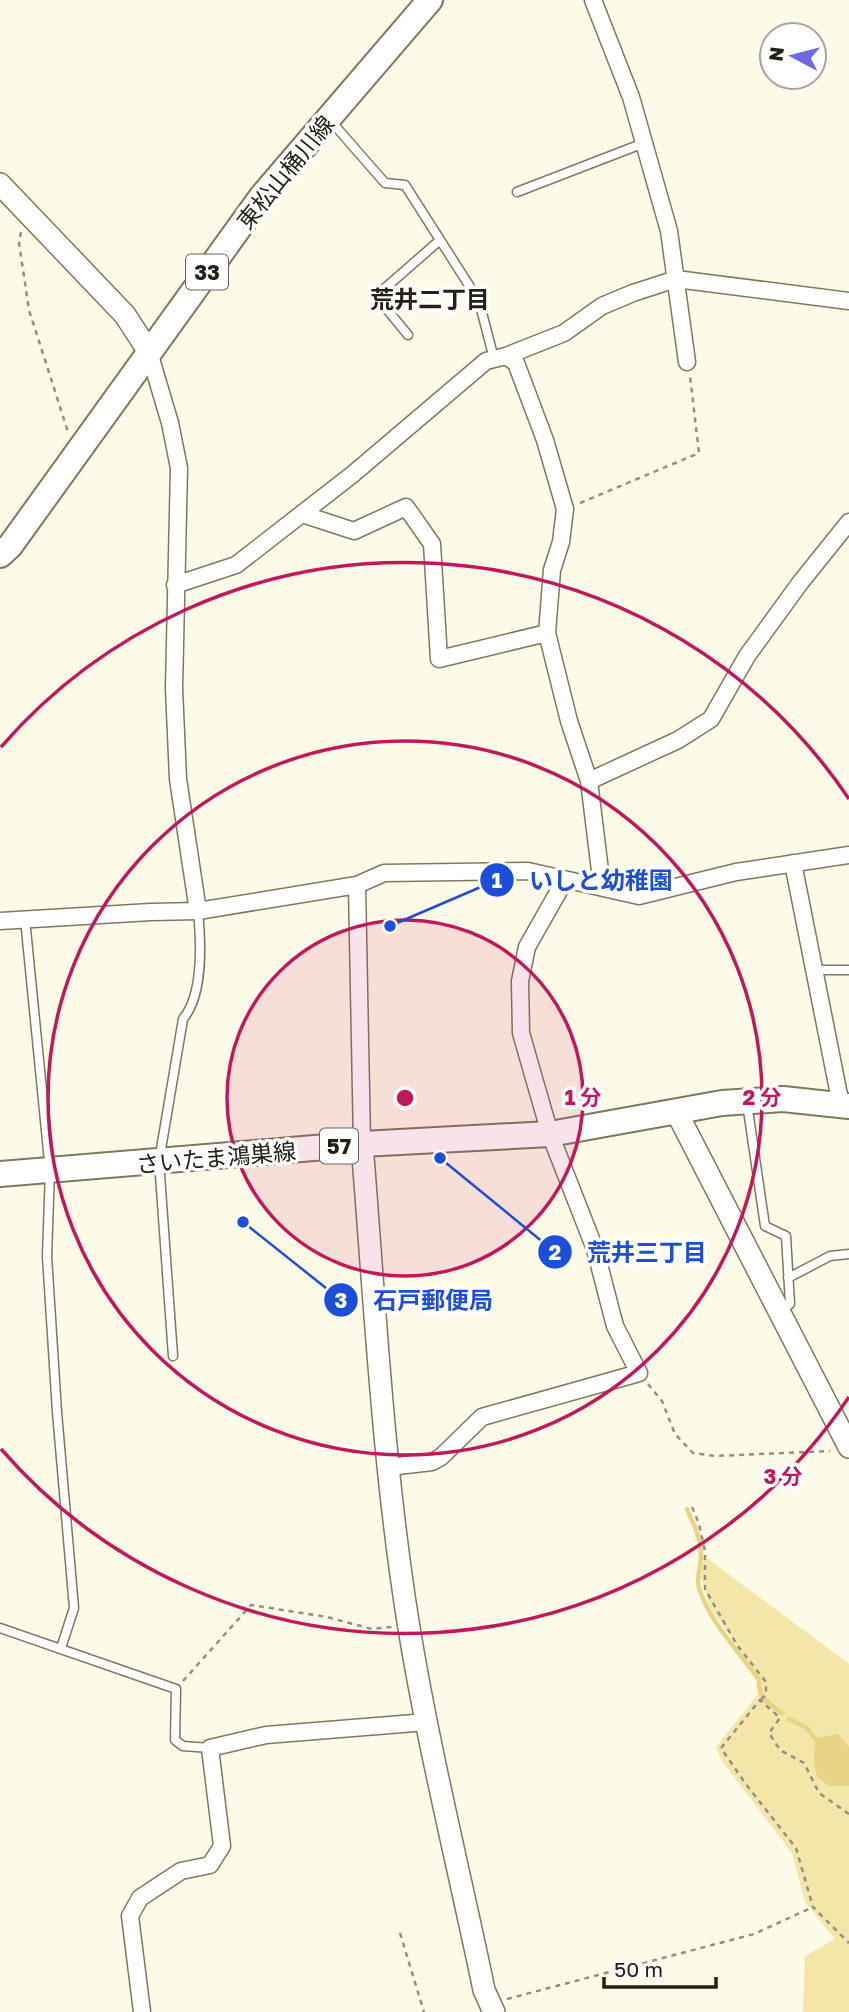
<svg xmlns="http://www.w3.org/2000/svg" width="849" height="2012" font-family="'Golos Text','Noto Sans JP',sans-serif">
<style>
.green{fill:#f4e6a9}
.water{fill:#e7d585}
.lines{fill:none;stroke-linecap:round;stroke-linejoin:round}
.stream{stroke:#e7d585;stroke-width:4.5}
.lane-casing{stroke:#7e785e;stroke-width:11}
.street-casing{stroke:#7e785e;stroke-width:19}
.secondary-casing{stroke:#7e785e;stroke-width:24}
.primary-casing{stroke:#7e785e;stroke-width:28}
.path{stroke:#939082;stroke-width:2.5;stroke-dasharray:5 5;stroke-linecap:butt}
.lane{stroke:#fff;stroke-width:8}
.street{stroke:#fff;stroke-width:16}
.secondary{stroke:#fff;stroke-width:21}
.primary{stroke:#fff;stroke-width:24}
.ring{fill:none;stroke:#c2185b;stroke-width:3.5}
.labels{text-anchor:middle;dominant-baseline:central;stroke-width:7;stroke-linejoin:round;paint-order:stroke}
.shield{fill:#fff;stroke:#65645c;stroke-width:2}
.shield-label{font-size:21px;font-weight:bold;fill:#232116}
.street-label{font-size:23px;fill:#232116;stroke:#fff}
.neighbourhood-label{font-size:24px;font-weight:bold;fill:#232116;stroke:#fff}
.centre{fill:#c2185b;stroke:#fff;stroke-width:3.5}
.ring-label{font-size:21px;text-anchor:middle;font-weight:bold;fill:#c2185b;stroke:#fff;stroke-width:7;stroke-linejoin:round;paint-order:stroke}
.leader{fill:none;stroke:#1d4ed8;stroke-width:2.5}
.callout-dot{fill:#1d4ed8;stroke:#fff;stroke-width:2.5}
.mark-label{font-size:21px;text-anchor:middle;font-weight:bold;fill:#fff}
.callout-label{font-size:24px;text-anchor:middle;font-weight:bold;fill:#1d4ed8;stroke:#fff;stroke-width:7;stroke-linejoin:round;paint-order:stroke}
</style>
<rect width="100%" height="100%" fill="#fefae8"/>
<path class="green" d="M 704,1556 L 849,1664 L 849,2012 L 803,2012 L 805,1956 L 835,1939 L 805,1902 L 792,1853 L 722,1761 L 716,1747 L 762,1689 L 762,1682 L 710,1607 L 701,1577 Z"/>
<path class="water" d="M 838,1734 L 849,1747 L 849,1786 L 829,1786 L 817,1777 L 814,1763 L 815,1738 Z"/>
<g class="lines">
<path class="stream" d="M 687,1509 C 694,1525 701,1538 701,1555 C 701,1567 696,1577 699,1588 C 710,1623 739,1651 759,1680 C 758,1699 769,1703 782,1713
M 789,1719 L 807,1728 L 817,1741"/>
<defs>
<path id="lane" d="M 330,120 L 385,183 L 405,185 L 479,301 L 494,359
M 517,192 L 644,143
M 408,335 L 376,296 L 440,240
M 25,919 L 50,1171 L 47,1256 L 57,1412 L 74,1608 L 61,1648
M 815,970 L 849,970
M 748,1110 L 765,1226 L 786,1236 L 790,1304 L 782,1311
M 788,1278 L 830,1256 L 849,1254
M 173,1356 L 159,1161 L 183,1019 C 204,994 201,942 198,911
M 0,1628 L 176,1689 L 175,1740 L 183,1746 L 210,1748"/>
<path id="street" d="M 593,0 L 631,97 L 669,231 L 687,362
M 149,352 L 170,423 L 179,468 L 174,688 L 178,779 L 198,911
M 506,356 L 564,333 L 602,306 L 633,293 L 676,279 L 849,301
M 302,514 L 354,531 L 406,507 L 432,544 L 439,659 L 547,633
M 175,585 L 236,565 L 353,474 L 486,361 L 506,356 L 516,363 L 545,440 L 565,509 L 561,542 L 552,570 L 547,633 L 569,721 L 589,781 L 602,887
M 589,781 L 678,740 L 711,719 L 747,656 L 800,583 L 849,522
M 793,863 L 841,1105
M 357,885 L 362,1144
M 0,921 L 151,912 L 198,911 L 357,885 L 384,873 L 528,871 L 639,896 L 736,872 L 849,855
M 389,1467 L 432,1462 L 441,1457 L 482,1417 L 639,1373 L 615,1326 L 595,1249 L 550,1134 L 521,1033 L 520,981 L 527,947 L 565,880
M 142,2012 L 130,1916 L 140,1898 L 181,1871 L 210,1865 L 222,1846 L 210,1748 L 266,1735 L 427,1722"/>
<path id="secondary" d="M 0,184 L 125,315 L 149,352
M 677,1113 L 849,1447
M 362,1144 C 375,1305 383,1468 409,1628 C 429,1750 459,1869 484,1990 L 494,2012"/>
<path id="primary" d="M 0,555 L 10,546 L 262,196 L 430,0
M 0,1174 L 362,1144 L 550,1134 L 722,1103 L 783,1099 L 849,1106"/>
</defs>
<use href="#lane" class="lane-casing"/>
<use href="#street" class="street-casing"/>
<use href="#secondary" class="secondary-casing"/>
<use href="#primary" class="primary-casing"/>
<path class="path" d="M 21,232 L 19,243 L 29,310 L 68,432
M 580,503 L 699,453 L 690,376
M 648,1384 L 662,1401 L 675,1434 L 693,1453 L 715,1456 L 830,1451
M 692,1507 L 699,1524 L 705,1551 L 705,1589 L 737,1645 L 766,1682 L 766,1695 L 760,1700
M 183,1681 L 251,1605 L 327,1617 L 372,1629 L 392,1627
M 849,1814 L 819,1793 L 804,1763 L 780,1750 L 769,1733 L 780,1718 L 760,1700 L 721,1748 L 745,1783 L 796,1848 L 813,1907 L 849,1943
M 400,1933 L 424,2012
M 507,1999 L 754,1934 L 813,1907"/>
<use href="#lane" class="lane"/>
<use href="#street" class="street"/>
<use href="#secondary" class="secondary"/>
<use href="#primary" class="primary"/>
</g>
<circle cx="405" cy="1098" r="178" fill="#c2185b" fill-opacity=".12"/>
<g class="ring">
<circle cx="405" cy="1098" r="178"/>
<circle cx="405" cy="1098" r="357"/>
<path d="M849 1397A535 535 0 0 1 1 1449M1 747A535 535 0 0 1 849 799"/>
</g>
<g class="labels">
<g class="shield">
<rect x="186" y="254.5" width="42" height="35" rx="5"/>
<rect x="320" y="1128.5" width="38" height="35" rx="5"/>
</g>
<g class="shield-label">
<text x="207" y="272">33</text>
<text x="339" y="1146">57</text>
</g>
<g class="street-label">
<text transform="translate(285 172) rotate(-51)">東松山桶川線</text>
<text transform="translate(216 1157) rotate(-5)">さいたま鴻巣線</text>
</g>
<g class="neighbourhood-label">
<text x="430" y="298">荒井二丁目</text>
</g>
</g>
<circle cx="405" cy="1098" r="10" class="centre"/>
<g class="ring-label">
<text x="583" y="1105">1 分</text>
<text x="762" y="1105">2 分</text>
<text x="783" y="1484">3 分</text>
</g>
<path class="leader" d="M390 926L497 880M440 1158L555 1252M243 1222L341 1300"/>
<g class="callout-dot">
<circle cx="390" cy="926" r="7"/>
<circle cx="440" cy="1158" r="7"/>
<circle cx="243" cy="1222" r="7"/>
<circle cx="497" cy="880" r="18"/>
<circle cx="555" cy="1252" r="18"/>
<circle cx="341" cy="1300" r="18"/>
</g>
<g class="mark-label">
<text x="497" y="888">1</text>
<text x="555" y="1260">2</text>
<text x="341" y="1308">3</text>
</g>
<g class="callout-label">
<text x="601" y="889">いしと幼稚園</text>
<text x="647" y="1261">荒井三丁目</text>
<text x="433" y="1309">石戸郵便局</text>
</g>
<g transform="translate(793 56) rotate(277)"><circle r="33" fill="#ffffff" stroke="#a7a6a2" stroke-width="2"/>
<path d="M0-5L12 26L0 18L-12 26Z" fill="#696ae4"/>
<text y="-10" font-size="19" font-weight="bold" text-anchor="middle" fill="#232116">N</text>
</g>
<path d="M604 1977v10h112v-10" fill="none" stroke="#232116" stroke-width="3.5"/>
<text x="614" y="1977" font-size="21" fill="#232116" stroke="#ffffff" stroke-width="5" paint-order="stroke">50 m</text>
</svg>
